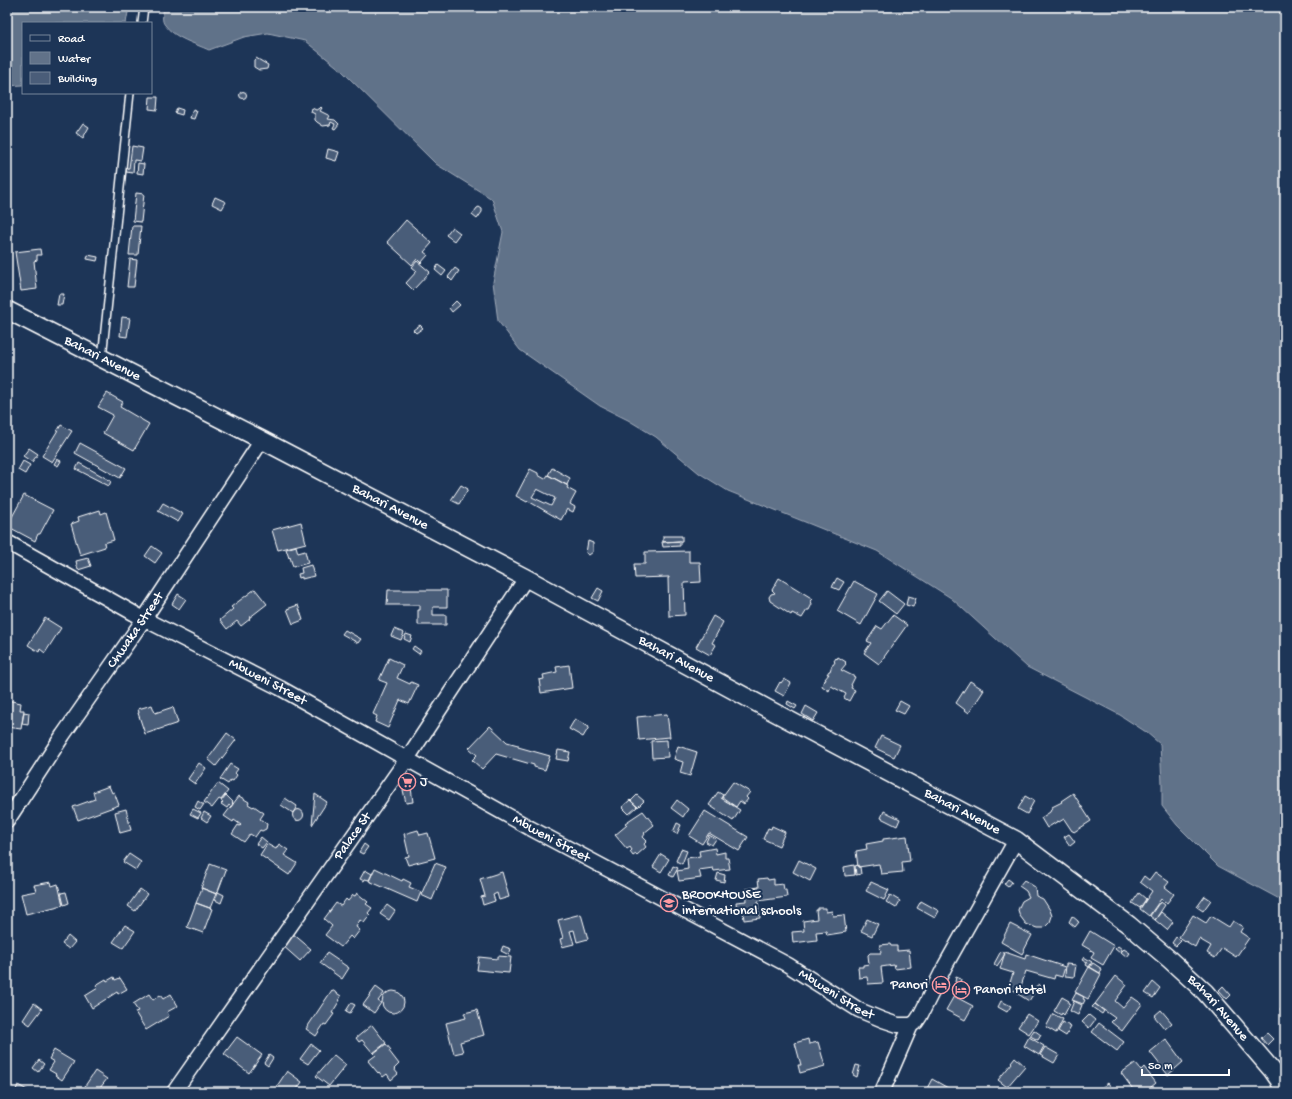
<svg xmlns="http://www.w3.org/2000/svg" width="1292" height="1099" font-family="'Gochi Hand',sans-serif">
<style>
.water{fill:#617289;stroke:#a0aab8}
.building{fill:#4a5d79;stroke:#fff;fill-rule:evenodd}
.lines{fill:none;stroke-linecap:round;stroke-linejoin:round}
.service-casing{stroke:#fff;stroke-width:10}
.minor-casing{stroke:#fff;stroke-width:17}
.tertiary-casing{stroke:#fff;stroke-width:20}
.service{stroke:#1d3557;stroke-width:7}
.minor{stroke:#1d3557;stroke-width:14}
.tertiary{stroke:#1d3557;stroke-width:17}
.labels{text-anchor:middle;dominant-baseline:central;stroke-width:4;stroke-linejoin:round;paint-order:stroke}
.street-label{font-size:14px;fill:#fff;stroke:#1d3557}
.poi-label{font-size:14px;fill:#fff;stroke:#1d3557;text-anchor:start}
</style>
<rect width="100%" height="100%" fill="#1d3557"/>
<filter id="ink" filterUnits="userSpaceOnUse"><feTurbulence type="fractalNoise" baseFrequency=".025" numOctaves="2"/><feDisplacementMap in="SourceGraphic" scale="8" xChannelSelector="R" yChannelSelector="G"/><feConvolveMatrix kernelMatrix="1 2 1 2 8 2 1 2 1" color-interpolation-filters="sRGB"/></filter>
<g filter="url(#ink)">
<path class="water" d="M 7,7 L 129,7 L 126,23 L 23,23 L 23,85 L 7,86 Z
M 164,7 L 1285,7 L 1285,902 L 1218,866 L 1177,825 L 1162,806 L 1162,784 L 1160,744 L 1146,732 L 1120,715 L 1027,667 L 951,598 L 877,551 L 728,491 L 699,473 L 656,437 L 628,420 L 600,406 L 520,350 L 498,321 L 493,282 L 503,232 L 492,199 L 436,164 L 341,70 L 305,41 L 268,33 L 244,37 L 209,50 C 196,44 174,38 165,25 C 161,21 163,13 164,7 Z"/>
<path class="building" d="M 256,58 L 268,65 L 267,69 L 259,70 L 254,67 L 254,60 Z
M239.5 95a3.5 3.5 0 1 1 7 0a3.5 3.5 0 1 1-7 0Z
M 150,97 L 158,97 L 157,110 L 149,109 Z
M 321,107 L 322,108 L 320,111 L 330,116 L 328,119 L 335,120 L 339,124 L 335,129 L 333,128 L 335,124 L 331,122 L 330,125 L 323,126 L 317,122 L 315,120 L 315,114 L 311,112 L 312,108 L 316,110 L 319,109 Z
M 177,108 L 183,110 L 182,115 L 175,113 Z
M 193,109 L 197,111 L 194,119 L 190,118 Z
M 83,123 L 89,127 L 83,138 L 76,133 Z
M 132,146 L 143,148 L 141,161 L 134,160 L 133,173 L 126,172 L 127,168 L 129,168 Z
M 328,149 L 339,152 L 336,161 L 326,158 Z
M 138,163 L 144,164 L 143,174 L 137,173 Z
M 136,193 L 144,194 L 141,222 L 133,221 Z
M 215,197 L 226,202 L 222,209 L 212,204 Z
M 479,207 L 482,209 L 482,212 L 477,219 L 472,215 L 477,208 Z
M 406,220 L 432,243 L 424,252 L 428,255 L 421,263 L 417,259 L 412,265 L 387,242 Z
M 132,226 L 141,226 L 138,255 L 129,255 Z
M 452,227 L 460,233 L 454,241 L 446,235 Z
M 40,249 L 41,255 L 37,255 L 37,260 L 34,261 L 37,289 L 21,291 L 15,252 Z
M 88,255 L 98,257 L 97,261 L 87,259 Z
M 130,259 L 137,260 L 134,287 L 127,287 Z
M 417,261 L 430,272 L 413,290 L 406,283 L 417,271 L 412,267 Z
M 438,265 L 446,271 L 442,276 L 435,270 Z
M 455,268 L 459,271 L 452,281 L 448,277 Z
M 59,294 L 64,294 L 62,305 L 57,305 Z
M 456,301 L 460,305 L 452,312 L 449,308 Z
M 122,317 L 130,318 L 127,337 L 120,336 Z
M 420,325 L 423,328 L 416,333 L 413,330 Z
M 107,393 L 123,402 L 120,407 L 149,424 L 134,450 L 103,433 L 113,415 L 98,407 Z
M 61,425 L 72,431 L 52,462 L 42,456 Z
M 80,443 L 126,468 L 120,478 L 75,453 Z
M 29,448 L 38,454 L 32,462 L 23,456 Z
M 57,459 L 61,461 L 58,466 L 54,464 Z
M 23,461 L 30,465 L 25,474 L 18,470 Z
M 79,463 L 111,481 L 109,486 L 76,469 Z
M 552,468 L 570,478 L 567,485 L 548,475 Z
M 530,469 L 538,473 L 538,475 L 545,479 L 548,475 L 568,486 L 567,488 L 576,493 L 570,504 L 575,507 L 573,512 L 567,509 L 561,520 L 528,501 L 527,502 L 516,496 ZM 537,489 L 555,498 L 551,506 L 532,497 Z
M 461,485 L 468,489 L 459,504 L 451,500 Z
M 24,495 L 53,510 L 40,534 L 38,534 L 35,541 L 7,526 Z
M 163,503 L 183,514 L 178,522 L 158,511 Z
M 100,510 L 101,514 L 106,512 L 114,540 L 104,543 L 105,547 L 80,555 L 71,524 L 79,521 L 78,517 Z
M 301,522 L 306,543 L 278,550 L 272,530 Z
M 663,536 L 682,536 L 682,541 L 663,542 Z
M 588,541 L 593,543 L 593,552 L 589,555 L 586,553 Z
M 680,541 L 680,546 L 663,547 L 662,542 Z
M 152,546 L 162,553 L 155,563 L 145,556 Z
M 296,546 L 298,553 L 305,551 L 308,563 L 293,567 L 290,557 L 289,558 L 286,549 Z
M 689,551 L 689,562 L 700,562 L 701,582 L 684,583 L 685,615 L 669,616 L 668,578 L 669,578 L 669,577 L 635,578 L 634,564 L 645,564 L 645,552 Z
M 88,558 L 91,566 L 78,570 L 76,561 Z
M 311,565 L 314,576 L 302,579 L 302,577 L 299,578 L 298,574 L 302,573 L 301,568 Z
M 779,578 L 813,599 L 811,601 L 812,604 L 809,610 L 807,610 L 802,618 L 792,613 L 791,615 L 770,601 L 769,597 L 771,594 L 775,593 L 772,590 Z
M 837,578 L 844,582 L 839,590 L 832,587 Z
M 854,581 L 878,594 L 861,625 L 837,611 Z
M 598,588 L 603,591 L 598,601 L 592,598 Z
M 255,589 L 267,604 L 249,618 L 250,619 L 241,626 L 237,621 L 227,629 L 220,620 L 233,609 L 231,607 Z
M 388,590 L 447,590 L 447,607 L 433,607 L 433,615 L 446,615 L 446,625 L 418,625 L 418,610 L 420,610 L 420,605 L 387,605 Z
M 887,591 L 904,604 L 896,614 L 879,601 Z
M 178,594 L 186,599 L 179,609 L 172,604 Z
M 908,596 L 916,598 L 913,607 L 906,605 Z
M 298,605 L 303,620 L 293,624 L 287,609 Z
M 893,615 L 907,625 L 879,664 L 864,653 L 871,643 L 867,641 L 877,626 L 882,629 Z
M 713,616 L 723,622 L 712,643 L 716,645 L 710,655 L 696,647 Z
M 45,618 L 61,628 L 45,653 L 40,649 L 39,652 L 28,645 Z
M 394,629 L 404,633 L 401,640 L 391,636 Z
M 345,630 L 361,639 L 358,643 L 342,634 Z
M 406,634 L 412,636 L 410,642 L 404,639 Z
M 414,646 L 421,651 L 419,654 L 412,649 Z
M 838,657 L 846,662 L 845,663 L 846,664 L 841,670 L 855,677 L 851,685 L 852,686 L 851,688 L 855,690 L 849,701 L 844,698 L 846,694 L 831,686 L 829,691 L 822,686 L 824,680 L 825,681 L 826,679 L 825,679 L 829,674 L 827,674 L 829,671 L 830,671 L 832,665 L 833,665 L 835,662 L 834,661 L 836,658 L 837,659 Z
M 389,658 L 403,665 L 397,678 L 410,684 L 411,682 L 418,685 L 409,704 L 400,700 L 388,728 L 375,722 L 377,716 L 373,714 L 387,683 L 379,680 Z
M 569,665 L 572,688 L 541,693 L 539,680 L 544,679 L 543,675 L 557,672 L 556,667 Z
M 784,679 L 791,683 L 784,696 L 775,691 L 780,682 L 781,683 Z
M 970,681 L 984,690 L 969,713 L 956,703 Z
M 7,700 L 21,703 L 20,710 L 24,710 L 21,729 L 7,727 Z
M 788,701 L 797,706 L 795,709 L 787,704 Z
M 900,701 L 909,706 L 904,714 L 895,710 Z
M 152,705 L 155,713 L 173,707 L 178,723 L 145,734 L 138,713 L 139,713 L 138,709 Z
M 806,706 L 818,713 L 813,721 L 802,714 Z
M 24,712 L 29,713 L 28,725 L 22,724 Z
M 667,714 L 670,737 L 639,740 L 637,717 Z
M 575,719 L 589,727 L 583,737 L 569,729 Z
M 490,726 L 507,742 L 518,745 L 518,747 L 550,756 L 545,770 L 534,767 L 534,765 L 496,754 L 482,769 L 472,760 L 477,755 L 469,748 Z
M 227,733 L 236,740 L 216,766 L 208,759 Z
M 881,736 L 900,745 L 894,757 L 875,748 Z
M 667,740 L 668,757 L 652,758 L 651,741 Z
M 678,746 L 697,752 L 690,776 L 680,773 L 683,762 L 674,759 Z
M 558,750 L 570,752 L 568,761 L 556,759 Z
M 199,763 L 206,768 L 195,784 L 188,779 Z
M 230,764 L 238,769 L 235,773 L 237,775 L 233,781 L 231,780 L 228,784 L 220,779 Z
M 733,782 L 750,792 L 746,797 L 748,799 L 744,804 L 740,801 L 736,807 L 722,797 Z
M 218,783 L 228,791 L 221,800 L 219,799 L 212,808 L 204,802 Z
M 109,786 L 112,793 L 114,792 L 119,805 L 78,820 L 73,807 L 95,799 L 93,792 Z
M 411,788 L 413,802 L 406,803 L 403,790 Z
M 718,792 L 723,795 L 721,798 L 740,810 L 733,821 L 709,805 Z
M 1073,793 L 1091,821 L 1074,832 L 1073,831 L 1072,831 L 1064,819 L 1059,822 L 1058,821 L 1047,828 L 1041,818 L 1050,812 L 1052,807 L 1062,802 L 1061,801 Z
M 315,794 L 327,802 L 312,825 Z
M 226,795 L 233,802 L 232,803 L 233,804 L 231,807 L 229,805 L 227,808 L 221,804 L 223,802 L 221,801 Z
M 637,795 L 644,801 L 638,807 L 631,801 Z
M 239,796 L 249,802 L 248,804 L 253,807 L 254,806 L 264,813 L 260,819 L 267,824 L 266,829 L 262,831 L 260,830 L 255,837 L 250,834 L 244,842 L 232,834 L 238,825 L 240,826 L 241,825 L 234,820 L 233,822 L 224,816 Z
M 1025,796 L 1034,801 L 1027,814 L 1018,809 Z
M 285,798 L 297,806 L 293,813 L 281,805 Z
M 630,800 L 637,807 L 629,814 L 622,807 Z
M 677,800 L 688,809 L 683,817 L 671,808 Z
M 198,801 L 202,804 L 204,804 L 200,810 L 195,807 Z
M 126,809 L 131,830 L 120,833 L 115,812 Z
M 193,809 L 201,813 L 198,818 L 190,814 Z
M292.5 815a5.5 5.5 0 1 1 11 0a5.5 5.5 0 1 1-11 0Z
M 643,811 L 654,825 L 644,833 L 645,834 L 643,837 L 647,841 L 644,844 L 646,847 L 637,855 L 636,854 L 633,856 L 630,852 L 632,850 L 630,847 L 627,849 L 615,835 L 627,825 L 625,823 Z
M 705,811 L 748,837 L 739,851 L 709,833 L 702,844 L 689,836 Z
M 884,811 L 900,819 L 897,826 L 881,818 Z
M 204,812 L 211,816 L 207,822 L 201,818 Z
M 677,823 L 681,825 L 677,834 L 673,832 Z
M 772,826 L 785,832 L 779,846 L 763,839 L 768,828 L 771,829 Z
M 418,830 L 420,835 L 428,833 L 435,858 L 408,865 L 405,857 L 409,856 L 404,834 Z
M 1069,834 L 1075,842 L 1070,846 L 1064,837 Z
M 709,835 L 716,839 L 712,845 L 706,842 Z
M 907,836 L 910,861 L 902,862 L 903,872 L 881,874 L 879,864 L 858,867 L 856,851 L 867,849 L 866,844 L 883,841 L 883,839 Z
M 261,837 L 267,842 L 262,848 L 256,844 Z
M 267,844 L 276,849 L 279,844 L 288,850 L 284,855 L 297,863 L 289,875 L 260,855 Z
M 364,844 L 368,847 L 363,854 L 359,852 Z
M 715,848 L 716,854 L 725,852 L 725,858 L 728,858 L 730,869 L 714,871 L 713,868 L 699,870 L 701,878 L 679,881 L 677,871 L 688,869 L 687,858 L 700,856 L 699,851 Z
M 681,849 L 687,851 L 682,864 L 676,861 Z
M 129,854 L 141,862 L 136,870 L 123,862 Z
M 661,854 L 669,859 L 661,872 L 653,867 Z
M 799,860 L 816,869 L 810,881 L 793,872 Z
M 435,863 L 446,867 L 432,900 L 421,895 Z
M 210,864 L 226,870 L 217,894 L 201,888 Z
M 854,865 L 855,875 L 845,876 L 844,867 Z
M 858,865 L 858,867 L 860,867 L 861,874 L 856,875 L 855,866 Z
M 673,866 L 678,868 L 673,877 L 669,875 Z
M 375,868 L 402,881 L 403,879 L 411,883 L 409,887 L 421,892 L 417,902 L 369,881 Z
M 365,870 L 372,874 L 369,880 L 365,879 L 364,881 L 360,879 Z
M 502,872 L 509,897 L 499,900 L 497,893 L 493,895 L 495,901 L 483,905 L 481,897 L 485,896 L 480,879 Z
M 1155,872 L 1169,882 L 1165,887 L 1174,894 L 1167,903 L 1161,899 L 1149,916 L 1140,909 L 1152,891 L 1140,882 L 1144,876 L 1149,880 Z
M 718,873 L 725,875 L 724,882 L 716,880 Z
M 767,878 L 768,880 L 774,879 L 774,885 L 783,884 L 784,890 L 786,890 L 787,897 L 758,901 L 760,918 L 744,920 L 743,911 L 737,912 L 736,902 L 746,901 L 745,889 L 759,887 L 758,879 Z
M 1008,879 L 1012,882 L 1008,887 L 1004,884 Z
M 1024,880 L 1035,887 L 1036,896 L 1043,899 L 1050,910 L 1052,916 L 1050,922 L 1044,928 L 1037,928 L 1026,924 L 1020,916 L 1018,910 L 1020,905 L 1022,901 L 1029,897 L 1026,891 L 1019,886 Z
M 51,882 L 52,886 L 58,884 L 63,905 L 26,914 L 21,894 L 36,891 L 34,885 Z
M 871,882 L 889,890 L 884,900 L 866,891 Z
M 202,888 L 216,894 L 210,908 L 196,903 Z
M 140,889 L 147,894 L 135,911 L 128,906 Z
M 66,892 L 69,903 L 64,905 L 61,893 Z
M 218,892 L 224,895 L 221,903 L 215,900 Z
M 357,893 L 368,902 L 366,904 L 372,908 L 368,913 L 370,915 L 364,923 L 360,920 L 356,927 L 360,930 L 353,939 L 350,936 L 341,947 L 325,935 L 332,926 L 324,919 L 336,903 L 341,906 L 346,899 L 348,901 L 353,895 L 355,896 Z
M 1139,893 L 1146,899 L 1140,908 L 1132,903 Z
M 890,895 L 900,901 L 896,908 L 886,902 Z
M 1205,896 L 1211,900 L 1203,911 L 1197,907 Z
M 921,901 L 939,911 L 935,918 L 917,908 Z
M 1161,902 L 1165,905 L 1155,920 L 1150,916 L 1159,903 L 1160,904 Z
M 196,903 L 212,909 L 203,933 L 187,927 Z
M 387,905 L 395,911 L 389,920 L 380,914 Z
M 708,908 L 717,913 L 715,916 L 706,911 Z
M 818,908 L 826,908 L 826,912 L 832,911 L 833,916 L 844,915 L 846,932 L 827,935 L 826,931 L 816,932 L 817,940 L 793,943 L 792,932 L 804,931 L 803,921 L 817,919 L 816,910 L 818,910 Z
M 1161,912 L 1173,922 L 1167,930 L 1155,920 Z
M 581,914 L 588,939 L 577,942 L 574,930 L 570,931 L 574,944 L 562,947 L 560,939 L 563,938 L 558,920 Z
M 1193,915 L 1206,923 L 1211,916 L 1229,927 L 1233,921 L 1243,927 L 1240,932 L 1249,938 L 1236,957 L 1222,948 L 1215,958 L 1207,953 L 1211,946 L 1199,939 L 1195,947 L 1179,937 Z
M 1072,916 L 1078,921 L 1078,922 L 1079,922 L 1075,927 L 1069,922 Z
M 867,919 L 878,924 L 872,936 L 861,931 Z
M 1010,924 L 1032,935 L 1022,954 L 1001,942 Z
M 125,925 L 135,931 L 123,948 L 113,942 Z
M 1090,931 L 1114,946 L 1103,965 L 1091,958 L 1094,952 L 1082,945 Z
M 292,933 L 311,949 L 300,961 L 282,945 Z
M 68,936 L 75,942 L 69,949 L 62,944 Z
M 1176,937 L 1181,941 L 1176,946 L 1172,943 Z
M 890,944 L 891,946 L 897,946 L 897,951 L 909,950 L 911,967 L 895,969 L 894,965 L 881,967 L 883,983 L 868,984 L 867,977 L 859,978 L 858,967 L 863,967 L 863,965 L 869,964 L 868,955 L 870,953 L 881,953 L 880,945 Z
M 503,946 L 511,949 L 509,955 L 501,951 Z
M 1118,946 L 1122,949 L 1120,953 L 1115,949 Z
M 1124,949 L 1130,953 L 1127,957 L 1121,952 Z
M 1001,951 L 1005,954 L 997,966 L 994,964 Z
M 1005,952 L 1025,959 L 1026,954 L 1065,967 L 1062,977 L 1055,975 L 1054,979 L 1026,971 L 1019,992 L 1008,989 L 1013,973 L 1000,969 Z
M 327,953 L 349,968 L 342,979 L 320,963 Z
M 498,956 L 511,957 L 509,973 L 477,970 L 479,957 L 498,959 Z
M 1084,957 L 1092,962 L 1089,967 L 1086,965 L 1087,963 L 1082,960 Z
M 1093,963 L 1102,969 L 1100,973 L 1090,967 Z
M 1066,964 L 1076,965 L 1074,977 L 1065,976 Z
M 1089,967 L 1101,974 L 1088,999 L 1075,992 Z
M 1116,976 L 1127,985 L 1115,1001 L 1123,1008 L 1132,997 L 1142,1004 L 1122,1031 L 1111,1022 L 1115,1018 L 1095,1004 Z
M 114,977 L 115,980 L 120,978 L 127,989 L 118,994 L 117,992 L 92,1008 L 85,996 L 98,988 L 96,985 L 106,979 L 107,981 Z
M 956,977 L 961,979 L 960,984 L 955,982 Z
M 1153,982 L 1160,988 L 1153,998 L 1145,993 Z
M 1039,984 L 1044,990 L 1040,994 L 1034,988 Z
M 1223,986 L 1231,995 L 1227,999 L 1219,990 Z
M 376,987 L 384,993 L 378,1001 L 381,1003 L 374,1013 L 363,1005 Z
M 1023,987 L 1034,993 L 1029,1001 L 1018,994 Z
M 332,990 L 341,996 L 339,1000 L 340,1000 L 332,1013 L 334,1014 L 326,1025 L 324,1024 L 316,1036 L 306,1029 Z
M382 1002a11 11 0 1 1 22 0a11 11 0 1 1-22 0Z
M 1076,993 L 1084,997 L 1083,999 L 1085,1000 L 1083,1004 L 1072,1000 Z
M 149,994 L 153,1000 L 160,995 L 163,999 L 171,994 L 178,1006 L 167,1012 L 169,1016 L 146,1030 L 135,1012 L 138,1011 L 133,1004 Z
M 954,996 L 973,1006 L 965,1020 L 946,1010 Z
M 1062,997 L 1069,1001 L 1068,1003 L 1070,1004 L 1064,1015 L 1062,1013 L 1061,1015 L 1054,1011 Z
M 1001,1001 L 1011,1006 L 1007,1012 L 998,1007 Z
M 1074,1001 L 1082,1005 L 1078,1015 L 1070,1011 Z
M 34,1003 L 42,1009 L 30,1025 L 23,1020 Z
M 351,1003 L 355,1005 L 350,1013 L 346,1011 Z
M 1095,1004 L 1104,1011 L 1102,1014 L 1092,1007 Z
M 1285,1004 L 1285,1015 L 1280,1009 Z
M 477,1010 L 484,1035 L 460,1042 L 463,1052 L 454,1054 L 446,1023 L 466,1018 L 464,1013 Z
M 1161,1010 L 1172,1023 L 1165,1029 L 1154,1016 Z
M 1027,1014 L 1038,1021 L 1029,1034 L 1018,1027 Z
M 1053,1014 L 1063,1019 L 1056,1033 L 1046,1027 Z
M 1089,1015 L 1095,1020 L 1089,1028 L 1082,1022 Z
M 1063,1022 L 1071,1027 L 1066,1036 L 1058,1031 Z
M 1099,1023 L 1124,1042 L 1117,1051 L 1092,1032 Z
M 372,1025 L 386,1043 L 373,1053 L 362,1040 L 359,1042 L 356,1038 Z
M 1034,1030 L 1041,1035 L 1038,1040 L 1030,1036 Z
M 1267,1033 L 1273,1039 L 1267,1045 L 1261,1038 Z
M 237,1037 L 262,1055 L 249,1073 L 224,1054 Z
M 1029,1037 L 1044,1046 L 1039,1055 L 1024,1046 Z
M 808,1039 L 809,1044 L 818,1042 L 825,1066 L 800,1073 L 798,1065 L 801,1065 L 795,1043 Z
M 1166,1039 L 1183,1062 L 1168,1075 L 1150,1052 Z
M 311,1044 L 319,1050 L 308,1064 L 300,1059 Z
M 386,1044 L 391,1050 L 389,1051 L 399,1064 L 394,1069 L 398,1074 L 391,1080 L 387,1074 L 383,1077 L 379,1072 L 378,1073 L 368,1061 L 376,1055 L 374,1053 Z
M 1045,1047 L 1059,1055 L 1054,1063 L 1040,1055 Z
M 54,1050 L 74,1062 L 62,1080 L 55,1075 L 56,1074 L 49,1070 L 54,1062 L 49,1059 Z
M 269,1055 L 273,1058 L 268,1066 L 264,1063 Z
M 334,1055 L 346,1065 L 329,1086 L 316,1076 Z
M 1015,1057 L 1025,1066 L 1007,1087 L 998,1080 L 1012,1063 L 1011,1062 Z
M 39,1060 L 44,1064 L 38,1072 L 33,1068 Z
M 1135,1063 L 1141,1070 L 1144,1067 L 1156,1083 L 1145,1092 L 1135,1092 L 1121,1073 Z
M 856,1065 L 860,1066 L 857,1077 L 853,1075 Z
M 95,1071 L 107,1079 L 100,1088 L 104,1091 L 85,1092 L 88,1088 L 85,1086 Z
M 287,1071 L 302,1082 L 295,1092 L 273,1092 Z
M 932,1079 L 955,1092 L 925,1092 Z
M 1108,1083 L 1115,1092 L 1096,1092 Z
M 18,1085 L 29,1091 L 29,1092 L 15,1092 Z"/>
<g class="lines">
<defs>
<path id="service" d="M 142,23 L 144,7
M 102,358 L 130,93"/>
<g id="minor">
<path id="s1" d="M 7,542 L 144,619 L 280,688 L 530,828 L 788,965 L 859,1010 L 883,1020 L 898,1025 L 911,1025 L 916,1022 L 920,1016 L 945,966 L 1016,840"/>
<path id="s2" d="M 7,821 L 63,735 L 144,619 L 262,440"/>
<path id="s3" d="M 174,1092 L 407,759 L 526,578"/>
<path d="M 882,1092 L 911,1025"/>
</g>
<g id="tertiary">
<path id="s4" d="M 7,310 L 262,440 L 526,578 L 770,710 L 1016,840 L 1129,925 L 1169,959 L 1205,992 L 1272,1070 L 1279,1080 L 1284,1092"/>
</g>
</defs>
<use href="#service" class="service-casing"/>
<use href="#minor" class="minor-casing"/>
<use href="#tertiary" class="tertiary-casing"/>
<use href="#service" class="service"/>
<use href="#minor" class="minor"/>
<use href="#tertiary" class="tertiary"/>
</g>
</g>
<defs>
<symbol id="supermarket-ring" viewBox="-11 -11 22 22"><circle r="9.5" fill="#1d3557" stroke="#ff9aa2" stroke-width="1.5"/><path d="M-6-5.5h2.5l.6 2H6L4.5 2H-2.5L-4.4-4H-6ZM-1.5 3.2a1.3 1.3 0 1 0 .1 0ZM3 3.2a1.3 1.3 0 1 0 .1 0Z" fill="#ff9aa2"/></symbol>
<symbol id="school-ring" viewBox="-11 -11 22 22"><circle r="9.5" fill="#1d3557" stroke="#ff9aa2" stroke-width="1.5"/><path d="M0-5L7-2L0 1L-7-2ZM-4 1L0 2.5L4 1V4Q0 6-4 4Z" fill="#ff9aa2"/></symbol>
<symbol id="hotel-ring" viewBox="-11 -11 22 22"><circle r="9.5" fill="#1d3557" stroke="#ff9aa2" stroke-width="1.5"/><path d="M-6-4.5h1.5V1H6V5H4.5V3h-9V5H-6ZM-4 0a1.8 1.8 0 1 1 3.6 0ZM.5 0V-2.5h3Q6-2.5 6 0Z" fill="#ff9aa2"/></symbol>
</defs>
<g fill-rule="evenodd">
<use href="#supermarket-ring" x="397" y="772" width="20" height="20"/>
<use href="#school-ring" x="659" y="893" width="20" height="20"/>
<use href="#hotel-ring" x="931" y="975" width="20" height="20"/>
<use href="#hotel-ring" x="951" y="980" width="20" height="20"/>
</g>
<g class="labels">
<g class="street-label">
<text stroke="none"><textPath href="#s4" startOffset="107">Bahari Avenue</textPath></text>
<text stroke="none"><textPath href="#s4" startOffset="431">Bahari Avenue</textPath></text>
<text stroke="none"><textPath href="#s2" startOffset="230">Chwaka Street</textPath></text>
<text stroke="none"><textPath href="#s4" startOffset="755">Bahari Avenue</textPath></text>
<text stroke="none"><textPath href="#s1" startOffset="296">Mbweni Street</textPath></text>
<text stroke="none"><textPath href="#s4" startOffset="1079">Bahari Avenue</textPath></text>
<text stroke="none"><textPath href="#s3" startOffset="312">Palace St</textPath></text>
<text stroke="none"><textPath href="#s1" startOffset="620">Mbweni Street</textPath></text>
<text stroke="none"><textPath href="#s1" startOffset="945">Mbweni Street</textPath></text>
<text stroke="none"><textPath href="#s4" startOffset="1403">Bahari Avenue</textPath></text>
</g>
<g class="poi-label">
<text x="420" y="782">J</text>
<text x="682" y="895">BROOKHOUSE<tspan x="682" dy="16">international schools</tspan></text>
<text x="928" y="985" text-anchor="end">Panori</text>
<text x="974" y="990">Panori Hotel</text>
</g>
</g>
<rect width="1292" height="1099" fill="none" stroke="#1d3557" stroke-width="24"/>
<rect x="12" y="12" width="1268" height="1075" fill="none" stroke="#fff" stroke-width="1.5" filter="url(#ink)"/>
<rect x="22" y="22" width="130" height="72" fill="#1d3557" stroke="#77869a"/>
<rect x="30" y="35" width="20" height="6" fill="#1d3557" stroke="#77869a"/>
<text x="58" y="42" font-size="12" fill="#ffffff">Road</text>
<rect x="30" y="52" width="20" height="12" fill="#617289" stroke="#77869a"/>
<text x="58" y="62" font-size="12" fill="#ffffff">Water</text>
<rect x="30" y="72" width="20" height="12" fill="#4a5d79" stroke="#77869a"/>
<text x="58" y="82" font-size="12" fill="#ffffff">Building</text>
<path d="M1142 1069v6h87v-6" fill="none" stroke="#ffffff" stroke-width="2"/>
<text x="1148" y="1069" font-size="12" fill="#ffffff" stroke="#1d3557" stroke-width="3" paint-order="stroke">50 m</text>
</svg>
